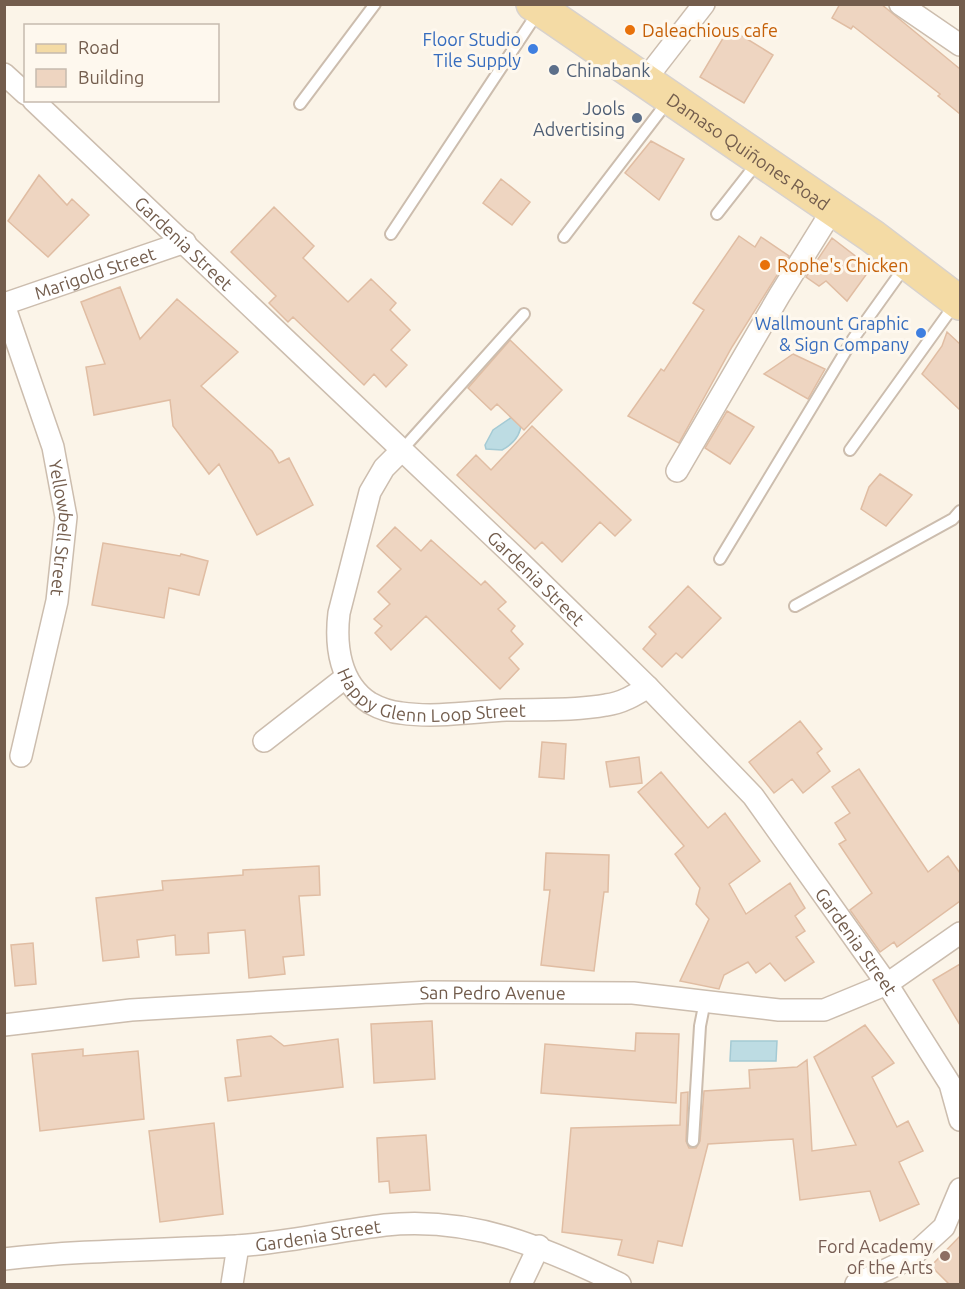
<svg xmlns="http://www.w3.org/2000/svg" width="965" height="1289" font-family="Ubuntu,sans-serif">
<style>
.water{fill:#bddce3;stroke:#a4cad4;stroke-width:1.5}
.building{fill:#eed5c1;stroke:#e0bda3;stroke-width:1.5}
.lines{fill:none;stroke-linecap:round;stroke-linejoin:round}
.service-casing{stroke:#ccbdae;stroke-width:14}
.minor-casing{stroke:#ccbdae;stroke-width:24}
.primary-casing{stroke:#d8d2cd;stroke-width:36}
.service{stroke:#fff;stroke-width:10}
.minor{stroke:#fff;stroke-width:21}
.primary{stroke:#f4dba5;stroke-width:33}
.food-dot{fill:#e8710a;stroke:#fef8ee;stroke-width:2}
.shop-dot{fill:#3f7fe0;stroke:#fef8ee;stroke-width:2}
.service-dot{fill:#5c6f8a;stroke:#fef8ee;stroke-width:2}
.education-dot{fill:#8d6e63;stroke:#fef8ee;stroke-width:2}
.labels{text-anchor:middle;dominant-baseline:central;stroke-width:6;stroke-linejoin:round;paint-order:stroke}
.food-label{font-size:18px;fill:#c56008;stroke:#fef8ee;text-anchor:start}
.shop-label{font-size:18px;fill:#366cbe;stroke:#fef8ee;text-anchor:end}
.service-label{font-size:18px;fill:#4e5e75;stroke:#fef8ee;text-anchor:start}
.street-label{font-size:18px;fill:#735d4d;stroke:#fef8ee}
.education-label{font-size:18px;fill:#785e54;stroke:#fef8ee;text-anchor:end}
</style>
<rect width="100%" height="100%" fill="#fbf4e8"/>
<path class="water" d="M 512,417 L 521,423 C 521,436 513,444 502,450 L 486,449 L 485,445 L 493,430 Z
M 731,1041 L 777,1041 L 776,1061 L 730,1061 Z"/>
<path class="building" d="M 840,4 L 881,4 L 960,69 L 960,114 L 938,96 L 940,94 L 853,26 L 851,29 L 832,18 Z
M 729,28 L 773,55 L 744,103 L 700,77 Z
M 651,141 L 684,159 L 659,200 L 625,173 Z
M 39,175 L 67,205 L 72,199 L 89,215 L 48,257 L 8,221 Z
M 501,179 L 530,202 L 512,225 L 483,203 Z
M 274,207 L 314,246 L 303,258 L 348,302 L 371,279 L 396,303 L 390,310 L 410,330 L 391,350 L 407,365 L 386,387 L 374,374 L 364,385 L 293,317 L 288,322 L 269,303 L 276,296 L 231,252 Z
M 739,236 L 755,247 L 761,237 L 789,256 L 732,347 L 679,443 L 628,416 L 661,369 L 664,371 L 704,310 L 693,303 Z
M 832,238 L 871,268 L 847,301 L 826,281 L 819,286 L 806,277 Z
M 120,287 L 140,339 L 177,299 L 238,352 L 201,386 L 272,451 L 279,463 L 289,458 L 313,505 L 257,535 L 219,464 L 209,474 L 173,426 L 170,400 L 94,415 L 86,367 L 105,364 L 81,302 Z
M 947,332 L 960,344 L 960,410 L 922,374 L 942,346 Z
M 510,340 L 562,390 L 524,430 L 497,404 L 491,410 L 468,388 Z
M 793,354 L 825,369 L 808,399 L 764,374 Z
M 727,411 L 754,427 L 730,464 L 705,448 Z
M 532,426 L 631,520 L 615,536 L 600,522 L 562,562 L 542,542 L 535,549 L 457,475 L 476,455 L 491,470 Z
M 880,474 L 912,495 L 886,526 L 861,509 L 869,487 Z
M 395,527 L 421,551 L 431,540 L 481,585 L 485,581 L 506,602 L 498,609 L 515,626 L 511,631 L 523,644 L 509,658 L 519,669 L 500,689 L 426,616 L 391,650 L 375,633 L 382,626 L 374,619 L 390,604 L 378,592 L 401,569 L 377,546 Z
M 103,543 L 180,556 L 181,554 L 208,561 L 199,595 L 169,588 L 164,618 L 92,605 Z
M 688,586 L 721,618 L 682,658 L 676,653 L 662,667 L 643,649 L 656,634 L 649,627 Z
M 800,721 L 822,749 L 817,753 L 830,771 L 803,793 L 792,779 L 774,793 L 749,762 Z
M 542,742 L 566,744 L 564,779 L 539,777 Z
M 639,757 L 642,783 L 610,787 L 606,762 Z
M 859,769 L 928,872 L 948,856 L 960,873 L 960,901 L 897,947 L 894,942 L 880,952 L 850,910 L 872,893 L 839,844 L 846,840 L 835,823 L 850,813 L 832,787 Z
M 661,772 L 708,828 L 725,813 L 760,861 L 729,884 L 746,914 L 790,883 L 805,908 L 795,916 L 805,931 L 796,937 L 814,962 L 785,981 L 770,963 L 756,973 L 748,962 L 724,975 L 719,989 L 680,981 L 709,919 L 696,904 L 700,888 L 675,854 L 684,846 L 638,792 Z
M 546,853 L 609,855 L 608,892 L 604,892 L 594,971 L 541,965 L 550,890 L 544,890 Z
M 319,866 L 320,895 L 299,896 L 304,955 L 283,957 L 285,974 L 249,978 L 245,930 L 208,933 L 209,953 L 176,955 L 175,935 L 137,940 L 139,957 L 103,961 L 96,898 L 163,890 L 162,881 L 243,875 L 243,870 Z
M 33,943 L 36,984 L 15,986 L 11,945 Z
M 960,964 L 960,1025 L 933,980 Z
M 432,1021 L 435,1079 L 374,1083 L 371,1024 Z
M 865,1025 L 894,1063 L 872,1077 L 897,1127 L 908,1121 L 923,1151 L 899,1162 L 919,1204 L 880,1221 L 870,1191 L 800,1200 L 793,1139 L 708,1144 L 682,1246 L 658,1241 L 653,1263 L 618,1255 L 622,1240 L 562,1232 L 571,1128 L 680,1125 L 681,1093 L 688,1092 L 686,1141 L 689,1148 L 696,1148 L 700,1141 L 704,1091 L 750,1088 L 749,1070 L 797,1067 L 807,1060 L 812,1151 L 856,1145 L 814,1057 Z
M 636,1033 L 679,1034 L 676,1103 L 541,1093 L 545,1044 L 635,1051 Z
M 271,1036 L 284,1046 L 338,1039 L 343,1087 L 228,1101 L 225,1078 L 241,1076 L 237,1040 Z
M 83,1049 L 83,1056 L 138,1051 L 144,1119 L 40,1131 L 32,1054 Z
M 214,1123 L 223,1214 L 160,1222 L 149,1131 Z
M 426,1135 L 430,1190 L 390,1193 L 389,1181 L 379,1182 L 377,1138 Z
M 960,1236 L 960,1284 L 949,1284 L 931,1266 Z"/>
<g class="lines">
<defs>
<path id="service" d="M 300,104 L 375,4
M 717,214 L 757,163
M 391,234 L 538,12
M 564,237 L 668,101
M 850,450 L 955,304
M 401,451 L 524,314
M 720,559 L 853,339 L 906,265
M 795,606 L 953,519 L 960,511
M 693,1141 L 700,1026 L 705,1001"/>
<g id="minor">
<path d="M 900,4 L 960,45"/>
<path d="M 4,74 L 26,94"/>
<path d="M 645,80 L 704,4"/>
<path id="s1" d="M 33,100 L 519,561 L 648,687 L 753,796 L 887,984 L 950,1084 L 960,1120"/>
<path id="s2" d="M 4,304 L 185,242"/>
<path id="s3" d="M 4,305 L 53,447 L 66,517 L 57,601 L 21,756"/>
<path id="s4" d="M 401,451 L 384,468 L 370,492 L 339,613 C 335,646 340,684 370,703 C 379,708 391,712 401,713 C 434,718 472,712 506,710 C 539,709 574,711 606,705 C 622,703 635,695 648,687"/>
<path d="M 677,471 L 779,296 L 833,209"/>
<path d="M 264,741 L 346,677"/>
<path id="s5" d="M 4,1025 L 131,1010 L 429,992 L 633,993 L 779,1010 L 824,1010 L 887,984 L 960,933"/>
<path id="s6" d="M 4,1259 C 82,1250 159,1250 236,1246 C 286,1243 336,1231 385,1225 C 472,1216 544,1247 620,1284"/>
<path d="M 232,1284 L 238,1246"/>
<path d="M 521,1284 L 539,1246"/>
<path d="M 856,1284 L 909,1259 L 944,1227 L 960,1189"/>
</g>
<g id="primary">
<path id="s7" d="M 533,4 L 872,236 L 960,303"/>
</g>
</defs>
<use href="#service" class="service-casing"/>
<use href="#minor" class="minor-casing"/>
<use href="#primary" class="primary-casing"/>
<use href="#service" class="service"/>
<use href="#minor" class="minor"/>
<use href="#primary" class="primary"/>
</g>
<g class="food-dot">
<circle cx="630" cy="30" r="6"/>
<circle cx="765" cy="265" r="6"/>
</g>
<g class="shop-dot">
<circle cx="533" cy="49" r="6"/>
<circle cx="921" cy="333" r="6"/>
</g>
<g class="service-dot">
<circle cx="554" cy="70" r="6"/>
<circle cx="637" cy="118" r="6"/>
</g>
<circle class="education-dot" cx="945" cy="1256" r="6"/>
<g class="labels">
<g class="food-label">
<text x="642" y="30">Daleachious cafe</text>
<text x="777" y="265">Rophe's Chicken</text>
</g>
<g class="shop-label">
<text x="521" y="39">Floor Studio<tspan x="521" dy="21">Tile Supply</tspan></text>
<text x="909" y="323">Wallmount Graphic<tspan x="909" dy="21">&amp; Sign Company</tspan></text>
</g>
<g class="service-label">
<text x="566" y="70">Chinabank</text>
<text x="625" y="108" text-anchor="end">Jools<tspan x="625" dy="21">Advertising</tspan></text>
</g>
<g class="street-label">
<text stroke="none"><textPath href="#s7" startOffset="261">Damaso Quiñones Road</textPath></text>
<text stroke="none"><textPath href="#s1" startOffset="208">Gardenia Street</textPath></text>
<text stroke="none"><textPath href="#s2" startOffset="96">Marigold Street</textPath></text>
<text stroke="none"><textPath href="#s3" startOffset="232">Yellowbell Street</textPath></text>
<text stroke="none"><textPath href="#s1" startOffset="694">Gardenia Street</textPath></text>
<text stroke="none"><textPath href="#s4" startOffset="334">Happy Glenn Loop Street</textPath></text>
<text stroke="none"><textPath href="#s1" startOffset="1180">Gardenia Street</textPath></text>
<text stroke="none"><textPath href="#s5" startOffset="490">San Pedro Avenue</textPath></text>
<text stroke="none"><textPath href="#s6" startOffset="315">Gardenia Street</textPath></text>
</g>
<g class="education-label">
<text x="933" y="1246">Ford Academy<tspan x="933" dy="21">of the Arts</tspan></text>
</g>
</g>
<rect width="965" height="1289" fill="none" stroke="#735d4d" stroke-width="12"/>
<rect x="24" y="24" width="195" height="78" fill="#fef8ee" stroke="#c6baae" stroke-width="1.5"/>
<rect x="36" y="44" width="30" height="9" fill="#f4dba5" stroke="#c6baae" stroke-width="1.5"/>
<text x="78" y="54" font-size="18" fill="#735d4d">Road</text>
<rect x="36" y="69" width="30" height="18" fill="#eed5c1" stroke="#c6baae" stroke-width="1.5"/>
<text x="78" y="84" font-size="18" fill="#735d4d">Building</text>
</svg>
